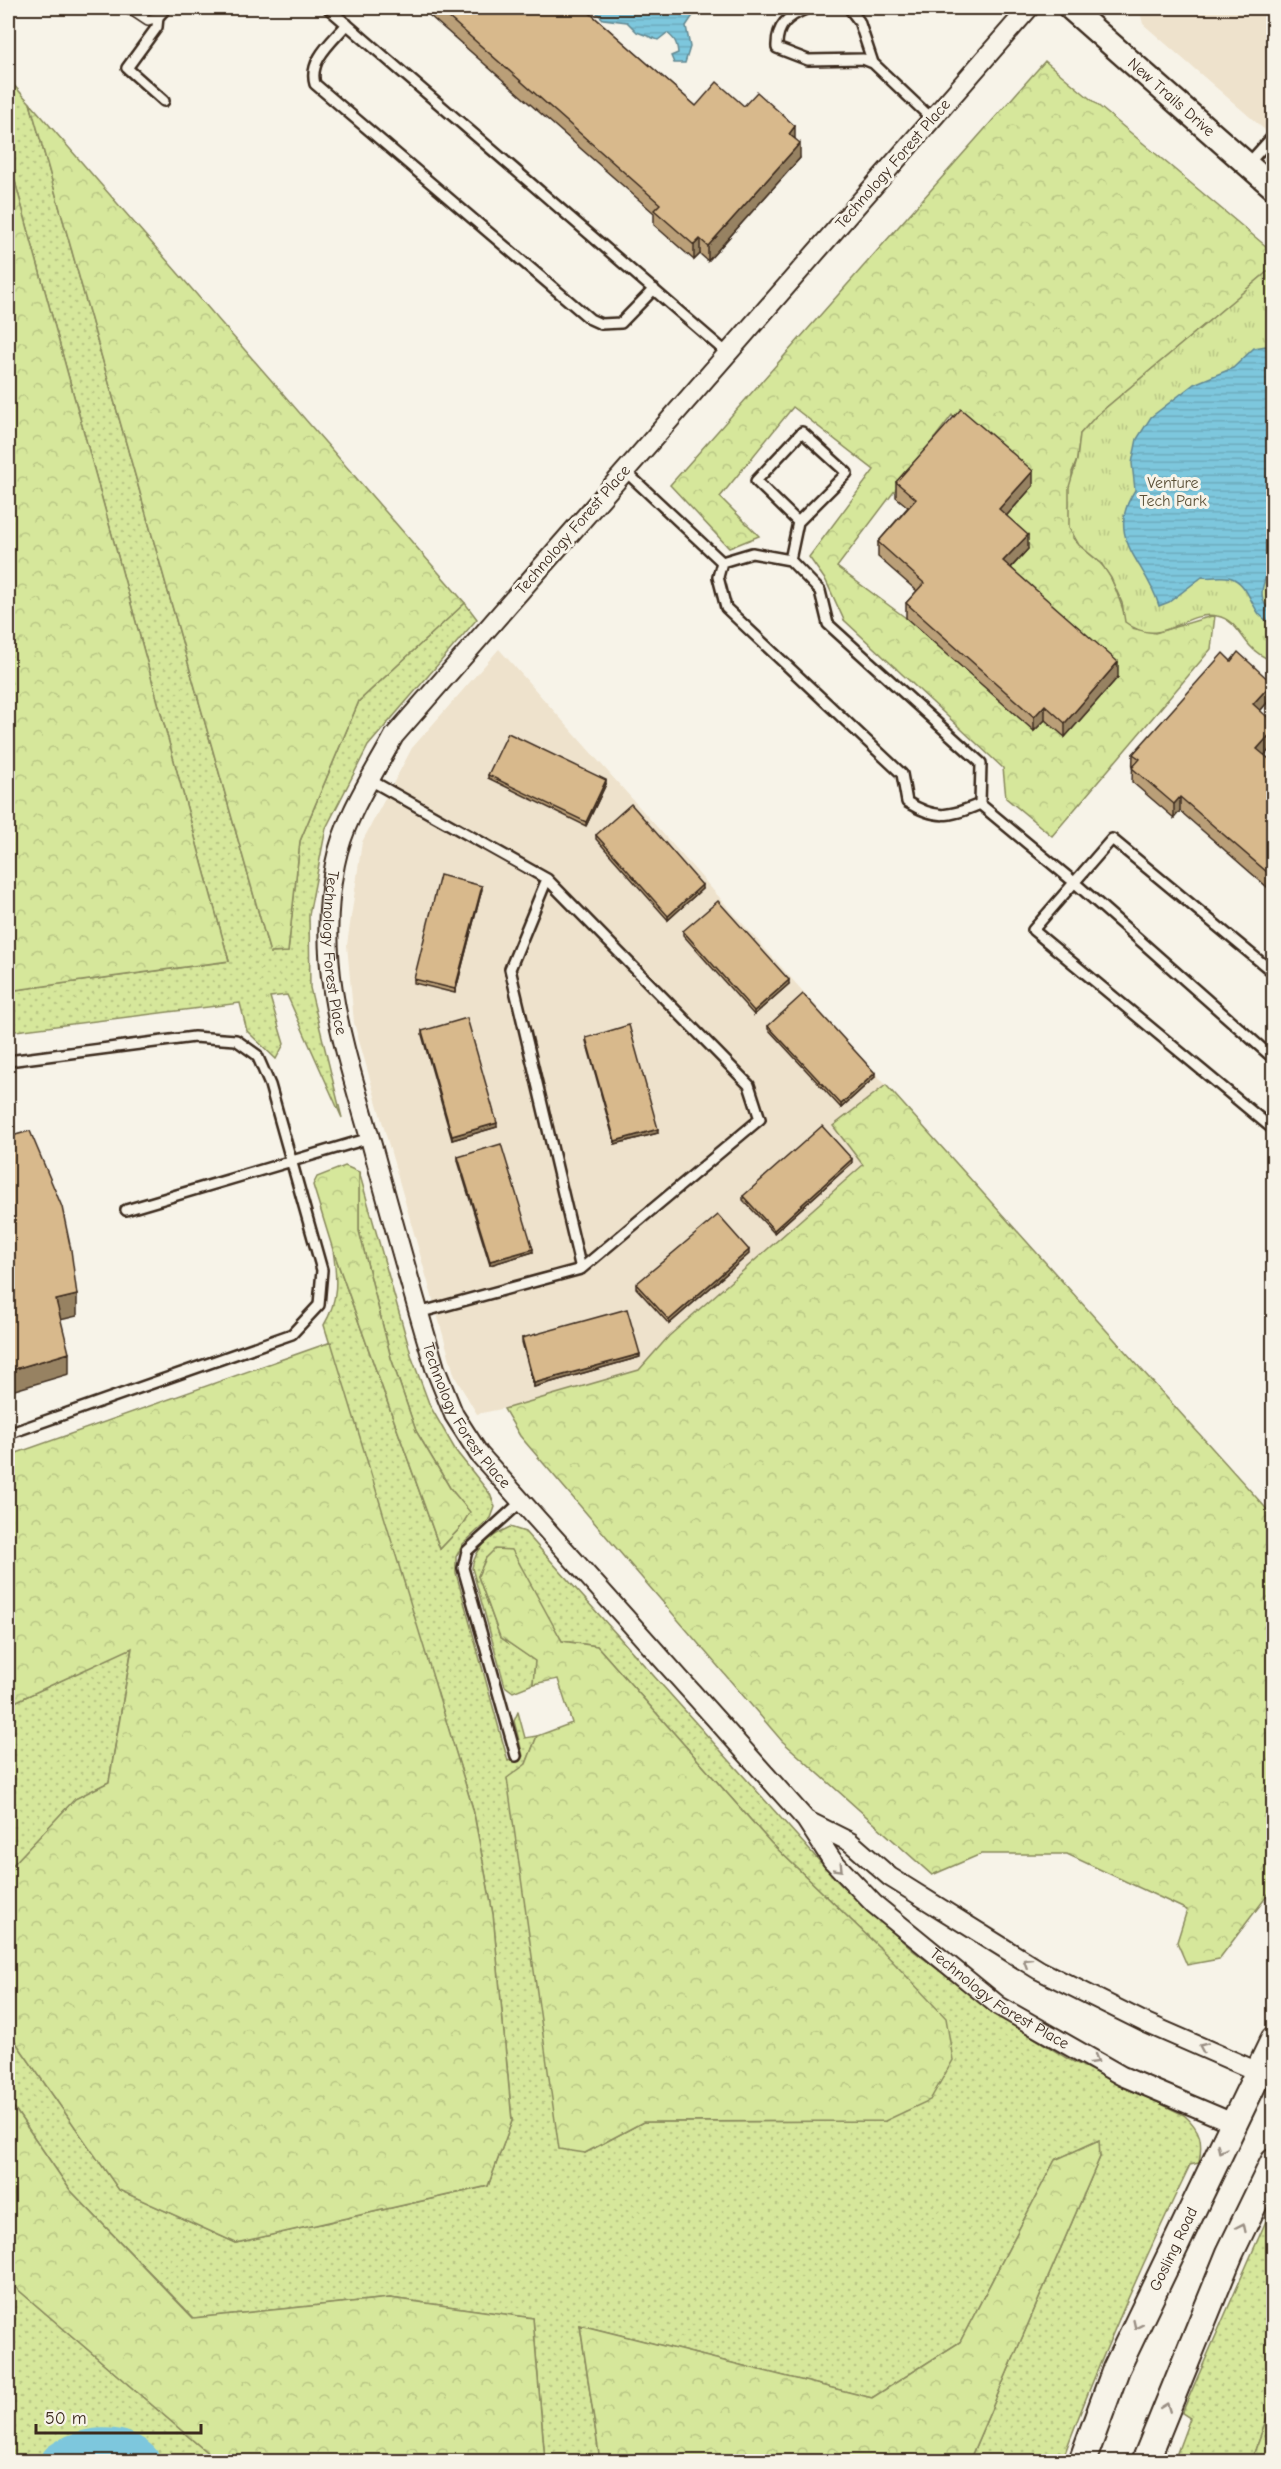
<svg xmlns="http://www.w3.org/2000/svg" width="1281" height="2469" font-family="'Comic Neue',sans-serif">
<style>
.built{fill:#eee2cc}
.grass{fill:url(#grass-dots);stroke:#88885c;stroke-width:1.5}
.forest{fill:url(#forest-crowns);stroke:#88885c;stroke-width:1.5;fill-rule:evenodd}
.park{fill:url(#park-tufts);stroke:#88885c;stroke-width:1.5}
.water{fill:url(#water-rules);stroke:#638891;stroke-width:1.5}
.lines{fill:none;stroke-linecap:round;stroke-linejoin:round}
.river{stroke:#7dc7dd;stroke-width:39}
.service-casing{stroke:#3b2a1e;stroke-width:14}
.minor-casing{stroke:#3b2a1e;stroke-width:22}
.tertiary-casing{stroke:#3b2a1e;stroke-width:27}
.secondary-casing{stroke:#3b2a1e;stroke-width:30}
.service{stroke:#f7f3e8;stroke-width:9}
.minor{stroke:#f7f3e8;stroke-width:18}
.tertiary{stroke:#f7f3e8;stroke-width:22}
.secondary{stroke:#f7f3e8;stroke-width:26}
.wall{fill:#ba9f78;stroke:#3b2a1e;stroke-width:1.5}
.shaded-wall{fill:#978262;stroke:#3b2a1e;stroke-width:1.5}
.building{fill:#d8b98c;stroke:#3b2a1e;stroke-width:1.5}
.oneway{stroke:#998e83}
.labels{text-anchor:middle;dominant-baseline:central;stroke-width:6;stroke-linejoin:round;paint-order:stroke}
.street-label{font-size:16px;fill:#3b2a1e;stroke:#f7f3e8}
.park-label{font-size:16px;fill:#5a5037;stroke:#f7f3e8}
</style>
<defs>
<pattern id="grass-dots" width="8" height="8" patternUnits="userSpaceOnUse" patternTransform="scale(1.5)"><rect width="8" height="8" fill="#d6e79b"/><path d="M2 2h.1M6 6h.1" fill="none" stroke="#b9c685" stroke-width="1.8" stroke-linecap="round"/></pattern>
<pattern id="forest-crowns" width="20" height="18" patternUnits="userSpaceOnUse" patternTransform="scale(1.5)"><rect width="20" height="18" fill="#d6e79b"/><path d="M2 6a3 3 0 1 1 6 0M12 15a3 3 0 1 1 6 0" fill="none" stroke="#b9c685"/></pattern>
<pattern id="park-tufts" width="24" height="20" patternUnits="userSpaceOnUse" patternTransform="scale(1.5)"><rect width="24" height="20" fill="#d6e79b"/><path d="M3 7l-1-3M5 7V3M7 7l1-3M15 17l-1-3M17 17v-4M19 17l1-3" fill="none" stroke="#b9c685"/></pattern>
<pattern id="water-rules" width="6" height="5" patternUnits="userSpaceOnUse" patternTransform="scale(1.5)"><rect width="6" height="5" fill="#7dc7dd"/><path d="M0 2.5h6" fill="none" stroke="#6dabbd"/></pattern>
</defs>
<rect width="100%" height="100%" fill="#f7f3e8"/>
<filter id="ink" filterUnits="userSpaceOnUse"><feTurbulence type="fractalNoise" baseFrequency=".0167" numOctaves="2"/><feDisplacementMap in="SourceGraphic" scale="12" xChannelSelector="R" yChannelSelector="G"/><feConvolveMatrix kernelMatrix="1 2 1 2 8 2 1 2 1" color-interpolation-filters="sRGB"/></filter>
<g filter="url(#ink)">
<path class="built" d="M 1139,8 L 1273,8 L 1273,137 L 1143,24 Z
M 499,649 L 886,1085 L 833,1126 L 863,1165 L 669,1336 L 639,1370 L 531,1403 L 477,1414 L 455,1377 L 354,1023 L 347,945 L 362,842 L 412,748 Z"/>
<path class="grass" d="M 8,79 L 30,103 L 270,953 L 288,952 L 300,841 L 359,701 L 465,603 L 477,619 L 368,746 L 326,828 L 309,915 L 310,988 L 342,1118 L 287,995 L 270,997 L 284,1044 L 276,1059 L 247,1031 L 240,1003 L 8,1032 L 8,991 L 229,961 L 8,156 Z
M 359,1172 L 412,1358 L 430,1406 L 456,1451 L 490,1494 L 495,1507 L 491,1518 L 463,1544 L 456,1557 L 456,1573 L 508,1761 L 523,1756 L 514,1721 L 518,1712 L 525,1738 L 537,1736 L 526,1764 L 585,2153 L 643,2122 L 885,2121 L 879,1947 L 771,1843 L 597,1646 L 562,1641 L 548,1618 L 486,1558 L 478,1576 L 500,1637 L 535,1661 L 533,1684 L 513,1692 L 505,1686 L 472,1568 C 475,1548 492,1535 510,1527 L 525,1532 L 840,1884 L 911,1949 L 993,2012 L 1068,2059 L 1184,2115 C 1201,2130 1203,2141 1199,2163 L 1190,2165 C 1143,2262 1099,2360 1062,2461 L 969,2461 L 1100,2157 L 1098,2141 L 1055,2160 L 960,2342 L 872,2398 L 580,2325 L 600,2461 L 545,2461 L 533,2318 L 390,2298 L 194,2318 L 70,2190 L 8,2099 L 8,2031 L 119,2190 L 236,2243 L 488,2186 L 512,2121 L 493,1914 L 473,1809 L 324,1325 C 339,1300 337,1277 333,1250 L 440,1549 L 460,1528 L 469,1512 L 450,1488 L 416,1431 L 391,1358 L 359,1231 Z
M 132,1647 L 109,1782 L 75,1799 L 10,1868 L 8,1878 L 8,1705 Z
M 1273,2205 L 1273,2402 L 1251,2461 L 1174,2461 L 1190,2418 L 1182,2413 Z
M 8,2281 L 217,2461 L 8,2461 Z"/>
<path class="forest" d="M 1045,61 L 1273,252 L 1273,267 L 1096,416 L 1080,434 L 1077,460 L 1072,472 L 1073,538 C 1083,551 1098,558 1107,571 C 1119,590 1120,610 1132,628 L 1155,633 L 1215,615 L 1211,649 L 1052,836 L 1006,798 L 1003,768 L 844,620 L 826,581 L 809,557 L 874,470 L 793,407 L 720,497 L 759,536 L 729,548 L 670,485 ZM 952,415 L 1032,487 L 999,524 L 1003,576 L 906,618 L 837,567 Z
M 30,103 L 465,603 L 359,701 L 300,841 L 288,952 L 270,953 Z
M 8,156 L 229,961 L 8,991 Z
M 886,1085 L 1273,1516 L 1273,1888 L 1219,1959 L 1187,1965 L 1177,1942 L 1187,1910 L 1067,1854 L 981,1854 L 932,1875 L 782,1741 L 520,1436 L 504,1409 L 639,1370 L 669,1336 L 863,1165 L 833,1126 Z
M 345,1166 L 359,1172 L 359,1231 L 391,1358 L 416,1431 L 450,1488 L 470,1512 L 460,1528 L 440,1549 L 333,1250 L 313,1185 L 317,1177 Z
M 331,1342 L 473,1809 L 493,1914 L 512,2121 L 488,2186 L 236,2243 L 119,2190 L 8,2031 L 8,1878 L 10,1868 L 75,1799 L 109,1782 L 132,1648 L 8,1705 L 8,1456 Z
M 495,1549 L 512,1550 L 562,1641 L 597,1646 L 771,1843 L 879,1947 L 946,2018 L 953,2060 L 930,2100 L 885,2121 L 643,2122 L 585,2153 L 559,2149 L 507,1778 L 526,1764 L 537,1736 L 572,1723 L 558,1679 L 533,1684 L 535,1661 L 500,1637 L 478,1576 L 486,1558 Z
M 8,2099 L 70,2190 L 193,2318 L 390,2298 L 533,2318 L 545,2461 L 217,2461 L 8,2281 Z
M 1099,2140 L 1100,2157 L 969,2461 L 600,2461 L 580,2325 L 872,2398 L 960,2342 L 1055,2160 Z
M 1273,2402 L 1273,2461 L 1251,2461 Z"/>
<path class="park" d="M 1273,267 L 1273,661 C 1265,658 1256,653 1250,646 C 1240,635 1234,619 1217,616 C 1183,609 1163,651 1125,622 L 1122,603 L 1111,578 L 1101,563 L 1079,545 L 1069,527 L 1069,487 L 1077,460 L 1080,434 L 1096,416 Z"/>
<path class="water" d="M 592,8 L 691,8 L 694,14 L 686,26 L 690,47 L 685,63 L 674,63 L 671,56 L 678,53 C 677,43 675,39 667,33 L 658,40 L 637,32 L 627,22 L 603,19 Z
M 1273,345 L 1274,575 L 1268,571 C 1265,580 1260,590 1263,600 C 1268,612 1274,610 1273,626 C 1269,623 1263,618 1259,614 C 1251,603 1247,586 1234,579 C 1225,574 1212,579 1202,577 L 1169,602 L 1159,606 C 1147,562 1103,539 1135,490 L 1132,463 L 1137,439 L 1151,417 L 1194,384 L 1233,368 L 1254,348 Z"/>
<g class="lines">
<path class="river" d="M 60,2462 C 83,2446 119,2440 141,2462"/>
<defs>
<path id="service" d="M 130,8 L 148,20 L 158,17 L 166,8
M 328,8 L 727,353
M 808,8 C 788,16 776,25 777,48 L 808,60 L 863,59 L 873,63 L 932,119
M 849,8 L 859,21 L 873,63
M 158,17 L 157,27 L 127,68 L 164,101
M 347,24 C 333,41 308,60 315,84 L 590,319 L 601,324 L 621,323 L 654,289
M 1247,165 L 1274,135
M 625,471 L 722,562
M 790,560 L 798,522 L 756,481 L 802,432 L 847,473 L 798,522
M 370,780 L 547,879 L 749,1085 L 760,1119 L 581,1269 L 418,1313
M 980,804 L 981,763 L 828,624 L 820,591 L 790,560 L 752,553 L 722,562 L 718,577 L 726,608 L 902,774 L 907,802 C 936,820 950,817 980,804 L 1074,882 L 1274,1059
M 547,879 L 510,969 L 581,1269
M 1274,973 L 1112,839 L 1033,930 L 1274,1130
M 8,1061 L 194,1037 L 236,1040 L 257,1055 L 270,1085 L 322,1270 L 319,1305 L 292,1334 L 8,1434
M 126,1210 L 370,1138
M 516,1756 L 463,1568 L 467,1551 L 522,1501"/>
<g id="minor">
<path id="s1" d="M 1029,8 L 394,736 C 372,777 344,818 335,864 C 314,968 346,1051 373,1149 C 393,1222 413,1295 435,1368 L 454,1415 L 479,1454 L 806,1820 L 832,1860 L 874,1904 L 999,2006 L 1122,2076 L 1233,2123"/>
<path d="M 808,1821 L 850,1842 L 890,1877 L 1039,1970 L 1146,2023 L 1256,2071"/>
</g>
<g id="tertiary">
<path id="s2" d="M 1070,8 L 1274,188"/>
</g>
<g id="secondary">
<path id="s3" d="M 1082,2462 L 1116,2369 L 1274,2040"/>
<path d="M 1145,2462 L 1230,2253 L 1274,2162"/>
</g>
</defs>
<use href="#service" class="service-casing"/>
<use href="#minor" class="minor-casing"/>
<use href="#tertiary" class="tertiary-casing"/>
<use href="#secondary" class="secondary-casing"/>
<use href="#service" class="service"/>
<use href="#minor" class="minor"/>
<use href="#tertiary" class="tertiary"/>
<use href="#secondary" class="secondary"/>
</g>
<path class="wall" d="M 421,8 L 584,8 L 696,106 L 744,106 L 795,139 L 800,158 L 708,261 L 700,254 L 694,260 L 654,225 L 654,213 Z
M 896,482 L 1033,486 L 1006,516 L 1028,549 L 1011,568 L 1118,677 L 1065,737 L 1045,720 L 1034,731 L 906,618 L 906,603 L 917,591 L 878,557 L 878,542 L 908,507 L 896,497 Z
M 1231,661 L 1272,697 L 1260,711 L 1264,755 L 1274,763 L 1274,893 L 1180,811 L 1174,818 L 1132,782 L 1133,754 Z
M 488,775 L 606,784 L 586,826 L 488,778 Z
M 596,835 L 702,889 L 668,920 L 596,839 Z
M 482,889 L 455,993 L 414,983 L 414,979 Z
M 683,931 L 789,984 L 754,1015 L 683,935 Z
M 768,1026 L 875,1077 L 841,1108 L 768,1029 Z
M 422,1031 L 497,1127 L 452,1140 L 422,1035 Z
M 586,1038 L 658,1133 L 615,1144 L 586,1041 Z
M 458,1157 L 533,1252 L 490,1265 L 458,1161 Z
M 852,1163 L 774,1233 L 743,1200 L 743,1196 Z
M 749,1254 L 669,1324 L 636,1288 L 636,1284 Z
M 522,1338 L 640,1357 L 534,1387 L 522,1342 Z"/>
<path class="shaded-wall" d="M 795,126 L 795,141 L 789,134 Z
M 800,143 L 800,158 L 708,261 L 708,246 Z
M 700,239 L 700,254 L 694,260 L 694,245 Z
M 1033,471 L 1033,486 L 999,524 L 999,509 Z
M 1028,535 L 1028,549 L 1003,576 L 1003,561 Z
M 1118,662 L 1118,677 L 1065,737 L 1065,723 Z
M 1272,683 L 1272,697 L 1253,719 L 1253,704 Z
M 1045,705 L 1045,720 L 1034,731 L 1034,717 Z
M 1274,730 L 1274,745 L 1257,763 L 1257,749 Z
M 606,780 L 606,784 L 586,826 L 586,822 Z
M 1180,797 L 1180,811 L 1174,818 L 1174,804 Z
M 702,885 L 702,889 L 668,920 L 668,916 Z
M 482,886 L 482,889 L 455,993 L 455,989 Z
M 789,980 L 789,984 L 754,1015 L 754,1011 Z
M 875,1073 L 875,1077 L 841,1108 L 841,1104 Z
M 497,1123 L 497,1127 L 452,1140 L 452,1136 Z
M 658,1129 L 658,1133 L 615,1144 L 615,1141 Z
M 852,1159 L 852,1163 L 774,1233 L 774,1230 Z
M 533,1249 L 533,1252 L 490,1265 L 490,1261 Z
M 749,1250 L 749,1254 L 669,1324 L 669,1320 Z
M 77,1295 L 77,1316 L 56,1321 L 56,1300 Z
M 69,1353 L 69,1374 L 8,1392 L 8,1371 Z
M 640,1354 L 640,1357 L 534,1387 L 534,1383 Z"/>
<path class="building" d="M 438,8 L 584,8 L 696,106 L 717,82 L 744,106 L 757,92 L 795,126 L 789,134 L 800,143 L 708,246 L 700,239 L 694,245 L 654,210 L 660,204 Z
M 961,409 L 1033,471 L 999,509 L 1028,535 L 1003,561 L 1118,662 L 1065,723 L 1045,705 L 1034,717 L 906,603 L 924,583 L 878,542 L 916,499 L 896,482 Z
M 1238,652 L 1272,683 L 1253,704 L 1274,723 L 1274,730 L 1257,749 L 1274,763 L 1274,878 L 1180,797 L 1174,804 L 1132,768 L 1140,759 L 1133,754 L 1223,653 L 1231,661 Z
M 508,733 L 606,780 L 586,822 L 488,775 Z
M 631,804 L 702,885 L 668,916 L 596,835 Z
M 440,875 L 482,886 L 455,989 L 414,979 Z
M 718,901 L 789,980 L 754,1011 L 683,931 Z
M 803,994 L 875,1073 L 841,1104 L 768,1026 Z
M 467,1018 L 497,1123 L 452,1136 L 422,1031 Z
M 629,1025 L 658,1129 L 615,1141 L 586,1038 Z
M 822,1126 L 852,1159 L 774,1230 L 743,1196 Z
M 30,1131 L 62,1207 L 71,1250 L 77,1295 L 56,1300 L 69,1353 L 8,1371 L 8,1134 L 8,1137 Z
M 501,1144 L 533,1249 L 490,1261 L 458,1157 Z
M 718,1215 L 749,1250 L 669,1320 L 636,1284 Z
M 627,1309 L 640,1354 L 534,1383 L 522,1338 Z"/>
<defs><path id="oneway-chevron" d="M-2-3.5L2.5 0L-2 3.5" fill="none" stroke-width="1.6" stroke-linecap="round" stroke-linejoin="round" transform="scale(1.5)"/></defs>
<g class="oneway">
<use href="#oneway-chevron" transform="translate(839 1868) rotate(46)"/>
<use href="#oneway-chevron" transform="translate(1027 1962) rotate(-148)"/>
<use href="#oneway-chevron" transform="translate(1203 2047) rotate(-156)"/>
<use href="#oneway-chevron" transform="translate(1095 2060) rotate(30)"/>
<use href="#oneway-chevron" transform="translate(1221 2149) rotate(116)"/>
<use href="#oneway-chevron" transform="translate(1242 2227) rotate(-65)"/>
<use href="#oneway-chevron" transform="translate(1137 2325) rotate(115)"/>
<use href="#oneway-chevron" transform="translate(1166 2407) rotate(-69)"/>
</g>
</g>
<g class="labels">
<g class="street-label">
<text stroke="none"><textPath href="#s2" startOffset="135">New Trails Drive</textPath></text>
<text transform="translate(893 164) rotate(-49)">Technology Forest Place</text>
<text transform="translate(573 530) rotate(-49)">Technology Forest Place</text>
<text stroke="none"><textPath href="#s1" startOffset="1197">Technology Forest Place</textPath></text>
<text stroke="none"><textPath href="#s1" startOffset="1683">Technology Forest Place</textPath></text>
<text stroke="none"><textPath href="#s1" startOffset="2480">Technology Forest Place</textPath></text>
<text stroke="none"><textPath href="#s3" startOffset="232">Gosling Road</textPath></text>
</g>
<g class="park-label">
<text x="1173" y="483">Venture<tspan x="1173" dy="18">Tech Park</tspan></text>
</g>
</g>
<rect width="1281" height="2469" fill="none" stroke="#f7f3e8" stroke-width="30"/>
<rect x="15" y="15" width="1251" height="2439" fill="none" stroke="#3b2a1e" stroke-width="2" filter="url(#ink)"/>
<path d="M36 2424v9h165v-9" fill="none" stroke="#3b2a1e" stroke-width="3"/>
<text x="45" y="2424" font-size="18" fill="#3b2a1e" stroke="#f7f3e8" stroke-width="4.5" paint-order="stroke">50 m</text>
</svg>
